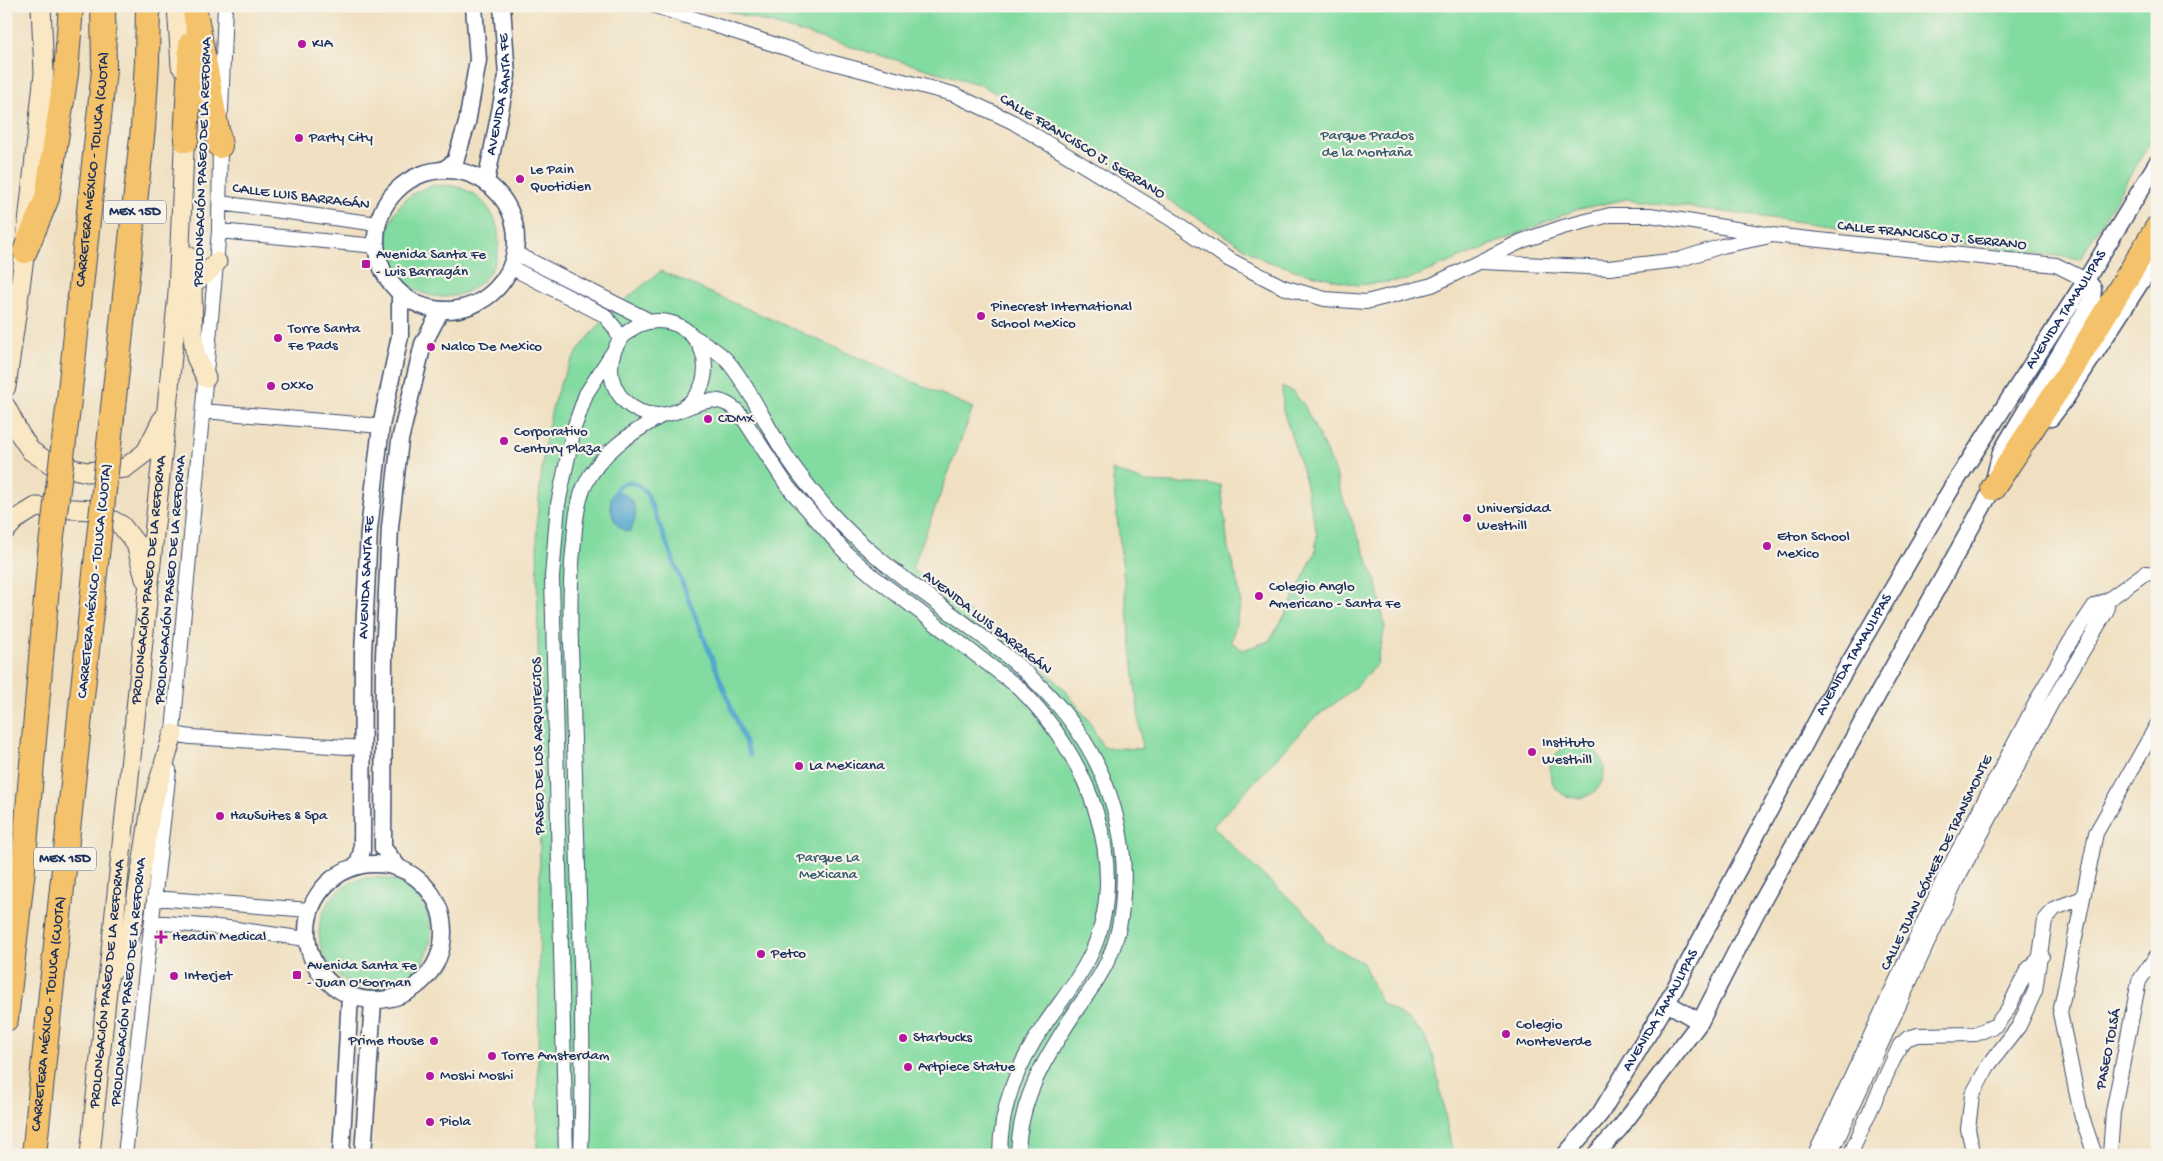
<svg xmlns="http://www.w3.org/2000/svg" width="2163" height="1161" font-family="'Gochi Hand',sans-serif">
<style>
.green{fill:#82dba0;stroke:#4e857f}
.water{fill:#51a5cd;stroke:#366a96}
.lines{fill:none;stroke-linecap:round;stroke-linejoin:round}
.stream{stroke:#51a5cd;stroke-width:4.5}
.minor-casing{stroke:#3b4a6d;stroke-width:16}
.tertiary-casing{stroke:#3b4a6d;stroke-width:19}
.secondary-casing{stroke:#3b4a6d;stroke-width:21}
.motorway-casing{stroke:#3b4a6d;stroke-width:26}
.minor{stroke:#fff;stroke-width:14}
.tertiary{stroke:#fff;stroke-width:16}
.secondary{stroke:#fae7c3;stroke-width:19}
.motorway{stroke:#f3c26a;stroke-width:24}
.motorway-bridge-casing{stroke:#3b4a6d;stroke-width:26;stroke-linecap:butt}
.motorway-bridge{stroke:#f3c26a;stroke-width:24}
.poi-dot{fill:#b5179e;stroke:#f7f3e8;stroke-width:2}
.labels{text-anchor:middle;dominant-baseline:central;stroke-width:4.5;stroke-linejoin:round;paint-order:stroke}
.shield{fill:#f7f3e8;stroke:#5d6a87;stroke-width:1}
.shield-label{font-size:14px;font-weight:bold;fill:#1b2f5e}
.poi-label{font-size:15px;fill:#1b2f5e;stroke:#f7f3e8;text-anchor:start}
.street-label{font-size:15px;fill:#1b2f5e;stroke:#f7f3e8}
.park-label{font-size:15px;fill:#355a6e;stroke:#f7f3e8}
</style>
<rect width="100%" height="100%" fill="#f7f3e8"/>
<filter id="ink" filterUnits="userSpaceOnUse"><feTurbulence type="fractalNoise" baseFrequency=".02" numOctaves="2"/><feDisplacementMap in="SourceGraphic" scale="10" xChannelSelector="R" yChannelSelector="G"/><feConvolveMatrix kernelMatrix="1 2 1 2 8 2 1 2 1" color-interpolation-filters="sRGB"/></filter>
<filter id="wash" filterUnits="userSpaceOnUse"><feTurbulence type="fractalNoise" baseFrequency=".0096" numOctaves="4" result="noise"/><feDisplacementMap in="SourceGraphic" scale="20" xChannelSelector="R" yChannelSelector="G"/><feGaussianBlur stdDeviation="1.12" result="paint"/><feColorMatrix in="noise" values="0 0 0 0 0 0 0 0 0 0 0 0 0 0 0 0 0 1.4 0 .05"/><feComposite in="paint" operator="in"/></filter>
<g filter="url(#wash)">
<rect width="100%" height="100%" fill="#f0e0c1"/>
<path class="green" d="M 711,6 L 2157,6 L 2157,131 L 2080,259 L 1627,199 L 1575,210 L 1407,280 L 1357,285 L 1298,271 L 1264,260 L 1009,99 L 978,84 Z
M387 241a56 56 0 1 1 112 0a56 56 0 1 1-112 0Z
M 661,271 L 973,408 L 912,569 L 1040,665 L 1065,690 L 1089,721 L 1103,747 L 1142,749 L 1112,470 L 1146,482 L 1221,485 L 1228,548 L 1237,580 L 1241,604 L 1231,642 L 1243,650 L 1269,641 L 1285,615 L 1315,553 L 1317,534 L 1303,473 L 1283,410 L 1282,387 L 1293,392 L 1304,405 L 1335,470 L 1341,494 L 1377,583 L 1385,627 L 1377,664 L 1354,689 L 1313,719 L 1213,826 C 1231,845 1249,863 1268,880 C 1288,898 1315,915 1325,942 L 1363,963 L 1381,1003 L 1410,1021 L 1424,1036 L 1434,1058 L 1453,1155 L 537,1155 L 540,892 L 537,519 C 542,473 544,415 565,373 C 586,331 625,299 661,271 Z
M1550 771a27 27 0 1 1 54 0a27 27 0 1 1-54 0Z
M319 933a56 56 0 1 1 112 0a56 56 0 1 1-112 0Z"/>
<path class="water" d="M 619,492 C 637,497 640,519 629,532 C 614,529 609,510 611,497 L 615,497 L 616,493 Z"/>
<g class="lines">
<path class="stream" d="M 613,497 C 620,476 638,480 648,496 L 750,755"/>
</g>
</g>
<g filter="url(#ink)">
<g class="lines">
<defs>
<path id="minor" d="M 655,6 L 826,61 L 953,94 L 1013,122 L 1171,219 L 1228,259 L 1283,287 L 1325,299 L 1366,302 L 1432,285 L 1522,241 L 1563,227 L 1610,215 L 1650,215 L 1772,235 L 2056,265 L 2086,280
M 221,111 L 225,6
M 220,203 L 378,224
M 219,231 L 376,246
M 515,253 L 652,322
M 1482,262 L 1609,268 L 1678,260 L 1722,246 L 1766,237
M 510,267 L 604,315 L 615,328 L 620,340
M611 368a47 47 0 1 1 94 0a47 47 0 1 1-94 0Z
M 692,336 C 705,343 719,351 729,363 C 749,387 763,419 780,446 C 794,469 811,490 829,511 C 919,612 1063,657 1109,793 C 1120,825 1126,860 1123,894 C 1122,918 1116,946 1104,968 C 1097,981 1088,994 1079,1006 C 1048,1053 1019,1097 1018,1155
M 203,411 L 381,426
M 678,411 C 703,401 720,392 741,415 L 788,487 L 846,553 L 874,577 L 1018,687 C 1086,752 1135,867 1089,958 C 1077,982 1060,1002 1045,1024 C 1018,1064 1000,1106 1000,1155
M 173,734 L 191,737 L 363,748
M 172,742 L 219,231 L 220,140
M 154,898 L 310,910
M 152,922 L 229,928 L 306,939
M 125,1155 L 169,770
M 566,1155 L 552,577 L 558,504 L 574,428 L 586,394 L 615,349
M 581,1155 C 586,1003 576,852 573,701 C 571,648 568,594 574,541 C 575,523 577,504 584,487 C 600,452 631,433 663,415
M 1815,1155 L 1948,870 L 2043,689 L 2070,642 L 2095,605 L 2108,600 L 2145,573 L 2157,574
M 1830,1155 L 1956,881 L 2051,704 L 2106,612 L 2108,600
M 1850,1155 L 1900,1045 L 1908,1038 L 1918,1035 L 1976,1034 L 1996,1025 L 2008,1009 L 2027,970 L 2042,956
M 1974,1155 L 1968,1129 L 1972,1095 L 1988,1066 L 2019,1026 L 2035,991 L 2045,920 L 2055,908 L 2083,898
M 2095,1155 L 2081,1114 L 2060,1013 L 2096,833 L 2157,725
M 2110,1155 L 2113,1112 L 2139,981 L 2157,955"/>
<g id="tertiary">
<path d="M 443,170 L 455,162 L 467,123 L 478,60 L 474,6"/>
<circle cx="446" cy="240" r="70"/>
<path id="s1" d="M 486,182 L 507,76 L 502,6"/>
<path d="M 2051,418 L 2066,398 L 2157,257"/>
<path d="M 1995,476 L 2001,452 L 2092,300 L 2093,288 L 2086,280"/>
<circle cx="375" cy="932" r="68"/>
<path id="s2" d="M 358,866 L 362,850 L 363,654 L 369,530 L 381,426 L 400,336 L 400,293"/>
<path d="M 398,867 L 383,848 L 384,656 L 390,527 L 400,440 L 423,344 L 441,310"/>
<path d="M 1667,1003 L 1700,1022"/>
<path d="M 341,1155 L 350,996"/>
<path d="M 363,1155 L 373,1001"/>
<path id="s3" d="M 1565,1155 L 1600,1114 L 1667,1003 L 1830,696 L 1951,489 L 2086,280 L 2157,163"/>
<path d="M 1595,1155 L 1620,1128 L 1700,1022 L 1758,909 L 1993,488 L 1999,481"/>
</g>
<g id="secondary">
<path d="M 177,6 L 181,66"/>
<path d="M 187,255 L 192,284 L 193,337 L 196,357 L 206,378"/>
<path d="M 183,290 L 206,274 L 217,262"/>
<path d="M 6,387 L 25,251 L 44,73 L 41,6"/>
<path d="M 6,407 L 19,433 L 31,451 L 51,464 L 87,472 L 125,468 L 146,452 L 162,420"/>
<path d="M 6,530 L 15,520 L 36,507 L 92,510 L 121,525 L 136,544 L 145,579"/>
<path d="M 116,968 L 132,928 L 151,808 L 173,734"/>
<path id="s4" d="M 90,1155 L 167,408 L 178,293 L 185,126"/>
</g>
<g id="motorway">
<path d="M 194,6 L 220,146"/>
<path d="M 186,140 L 191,44"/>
<path d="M 25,251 L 47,198 L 66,74 L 71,6"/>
<path id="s5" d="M 68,409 L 104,70 L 103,6"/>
<path d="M 112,417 L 143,128 L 147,61 L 148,6"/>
<path d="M 1993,488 L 2073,366 L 2157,228"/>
<path d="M 6,1019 L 23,869 L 50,552"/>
<path id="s6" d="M 34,1155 L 96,564"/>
</g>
</defs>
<use href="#minor" class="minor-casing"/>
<use href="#tertiary" class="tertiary-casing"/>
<use href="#secondary" class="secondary-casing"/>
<use href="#motorway" class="motorway-casing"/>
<use href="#minor" class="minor"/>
<use href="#tertiary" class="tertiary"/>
<use href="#secondary" class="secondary"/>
<use href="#motorway" class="motorway"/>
<defs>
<path id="motorway-bridge" d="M 50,552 L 68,409
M 96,564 L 112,417"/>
</defs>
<use href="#motorway-bridge" class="motorway-bridge-casing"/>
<use href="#motorway-bridge" class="motorway-bridge"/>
</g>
</g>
<g class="poi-dot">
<circle cx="302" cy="44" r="5"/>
<circle cx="299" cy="138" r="5"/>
<circle cx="520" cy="179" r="5"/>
<rect x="361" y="259" width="10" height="10" rx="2.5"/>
<circle cx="981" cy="316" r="5"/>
<circle cx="278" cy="338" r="5"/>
<circle cx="431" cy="347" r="5"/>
<circle cx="271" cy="386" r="5"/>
<circle cx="708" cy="419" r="5"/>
<circle cx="504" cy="441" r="5"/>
<circle cx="1467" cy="518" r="5"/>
<circle cx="1767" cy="546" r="5"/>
<circle cx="1259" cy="596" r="5"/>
<circle cx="1532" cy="752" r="5"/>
<circle cx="799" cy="766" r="5"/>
<circle cx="220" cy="816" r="5"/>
<path d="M158.5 929.5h5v5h5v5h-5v5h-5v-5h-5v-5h5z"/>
<circle cx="761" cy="954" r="5"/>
<rect x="292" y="970" width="10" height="10" rx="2.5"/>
<circle cx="174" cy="976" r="5"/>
<circle cx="1506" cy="1034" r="5"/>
<circle cx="903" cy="1038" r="5"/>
<circle cx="434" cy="1041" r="5"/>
<circle cx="492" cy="1056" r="5"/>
<circle cx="908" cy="1067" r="5"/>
<circle cx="430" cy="1076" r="5"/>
<circle cx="430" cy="1122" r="5"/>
</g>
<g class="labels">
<g class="shield">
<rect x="104" y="200.5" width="62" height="23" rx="4"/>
<rect x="34" y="847.5" width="62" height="23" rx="4"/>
</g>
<g class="shield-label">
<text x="135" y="212">MEX 15D</text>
<text x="65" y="859">MEX 15D</text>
</g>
<g class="poi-label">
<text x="312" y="44">KIA</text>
<text x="309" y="138">Party City</text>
<text x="530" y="170">Le Pain<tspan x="530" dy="17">Quotidien</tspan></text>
<text x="376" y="255">Avenida Santa Fe<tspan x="376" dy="17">- Luis Barragán</tspan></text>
<text x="991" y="307">Pinecrest International<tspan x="991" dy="17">School Mexico</tspan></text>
<text x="288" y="329">Torre Santa<tspan x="288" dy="17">Fe Pads</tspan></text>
<text x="441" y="347">Nalco De Mexico</text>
<text x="281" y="386">Oxxo</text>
<text x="718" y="419">CDMX</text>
<text x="514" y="432">Corporativo<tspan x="514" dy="17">Century Plaza</tspan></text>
<text x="1477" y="509">Universidad<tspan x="1477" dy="17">Westhill</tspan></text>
<text x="1777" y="537">Eton School<tspan x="1777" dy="17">Mexico</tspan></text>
<text x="1269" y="587">Colegio Anglo<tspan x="1269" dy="17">Americano - Santa Fe</tspan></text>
<text x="1542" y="743">Instituto<tspan x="1542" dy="17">Westhill</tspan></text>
<text x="809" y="766">La Mexicana</text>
<text x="230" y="816">HauSuites &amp; Spa</text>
<text x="172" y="937">Headin Medical</text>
<text x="771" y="954">Petco</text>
<text x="307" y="966">Avenida Santa Fe<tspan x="307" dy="17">- Juan O'Gorman</tspan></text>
<text x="184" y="976">Interjet</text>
<text x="1516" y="1025">Colegio<tspan x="1516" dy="17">Monteverde</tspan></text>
<text x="913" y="1038">Starbucks</text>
<text x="424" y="1041" text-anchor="end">Prime House</text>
<text x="502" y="1056">Torre Amsterdam</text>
<text x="918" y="1067">Artpiece Statue</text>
<text x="440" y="1076">Moshi Moshi</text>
<text x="440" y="1122">Piola</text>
</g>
<g class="street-label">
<text stroke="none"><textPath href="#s1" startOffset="89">AVENIDA SANTA FE</textPath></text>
<text transform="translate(1082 147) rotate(31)">CALLE FRANCISCO J. SERRANO</text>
<text transform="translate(203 162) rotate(-88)">PROLONGACIÓN PASEO DE LA REFORMA</text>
<text stroke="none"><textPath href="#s5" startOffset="241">CARRETERA MÉXICO - TOLUCA (CUOTA)</textPath></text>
<text transform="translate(301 197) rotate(7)">CALLE LUIS BARRAGÁN</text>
<text transform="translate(1932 236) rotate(6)">CALLE FRANCISCO J. SERRANO</text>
<text stroke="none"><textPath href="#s3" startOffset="984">AVENIDA TAMAULIPAS</textPath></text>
<text stroke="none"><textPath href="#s2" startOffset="289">AVENIDA SANTA FE</textPath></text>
<text transform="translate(171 580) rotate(-85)">PROLONGACIÓN PASEO DE LA REFORMA</text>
<text transform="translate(95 581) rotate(-84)">CARRETERA MÉXICO - TOLUCA (CUOTA)</text>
<text stroke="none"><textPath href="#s4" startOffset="578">PROLONGACIÓN PASEO DE LA REFORMA</textPath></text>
<text transform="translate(987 623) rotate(38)">AVENIDA LUIS BARRAGÁN</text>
<text stroke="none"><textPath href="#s3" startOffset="579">AVENIDA TAMAULIPAS</textPath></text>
<text transform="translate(539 746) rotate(-91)">PASEO DE LOS ARQUITECTOS</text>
<text transform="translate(1937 863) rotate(-64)">CALLE JUAN GÓMEZ DE TRANSMONTE</text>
<text transform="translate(129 982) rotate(-84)">PROLONGACIÓN PASEO DE LA REFORMA</text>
<text stroke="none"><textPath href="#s4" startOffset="172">PROLONGACIÓN PASEO DE LA REFORMA</textPath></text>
<text stroke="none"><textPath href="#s3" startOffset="174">AVENIDA TAMAULIPAS</textPath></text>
<text stroke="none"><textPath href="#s6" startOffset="142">CARRETERA MÉXICO - TOLUCA (CUOTA)</textPath></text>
<text transform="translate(2109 1049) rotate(-79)">PASEO TOLSÁ</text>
</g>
<g class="park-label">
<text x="1367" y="136">Parque Prados<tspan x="1367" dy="17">de la Montaña</tspan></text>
<text x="828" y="858">Parque La<tspan x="828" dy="17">Mexicana</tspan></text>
</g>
</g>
<rect width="2163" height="1161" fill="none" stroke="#f7f3e8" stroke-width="25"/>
</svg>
